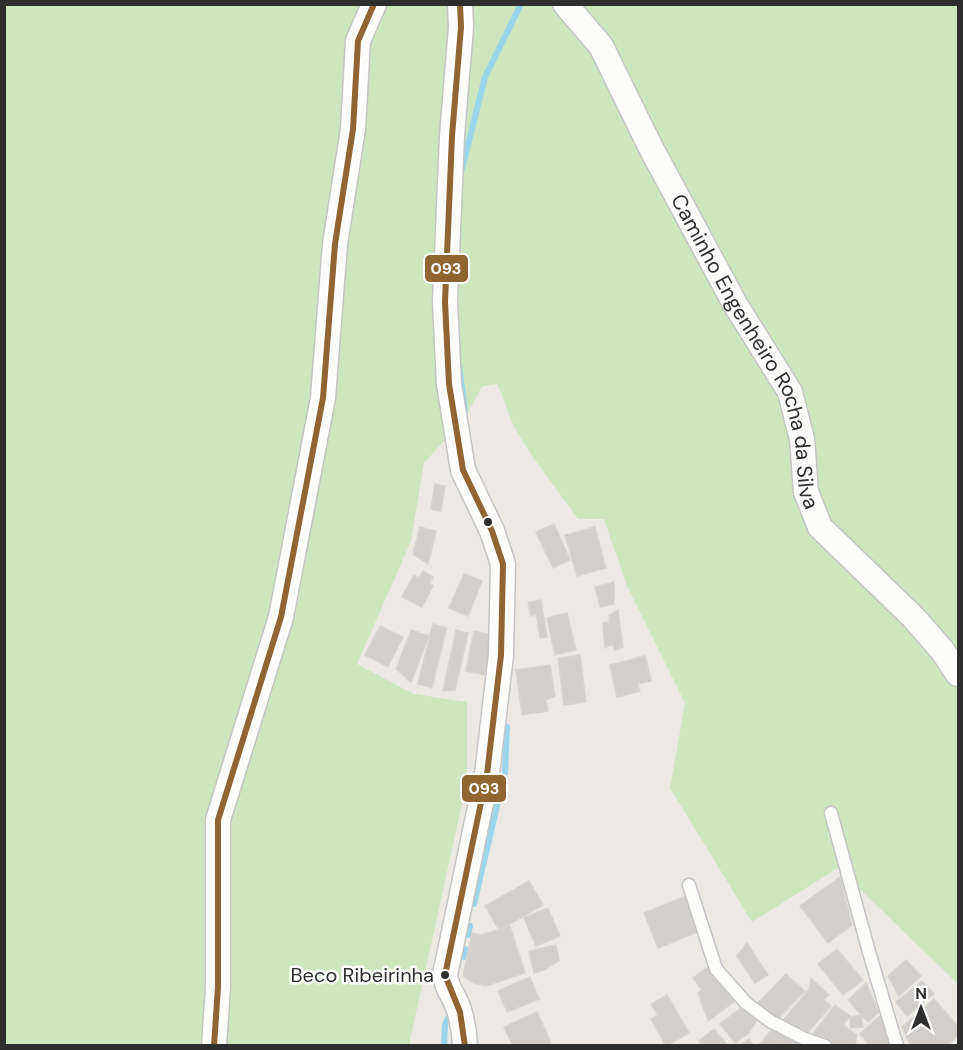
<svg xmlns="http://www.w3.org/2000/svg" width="963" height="1050" font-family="'DM Sans',sans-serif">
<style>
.green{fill:#cee6be}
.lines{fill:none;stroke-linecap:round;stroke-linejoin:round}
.stream{stroke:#99d6ec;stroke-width:6}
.building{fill:#d1cecb;stroke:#d7d4d0;stroke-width:1.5}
.lane-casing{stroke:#c5c4c5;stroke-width:15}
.street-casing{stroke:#c5c4c5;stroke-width:27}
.lane{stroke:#fcfcfb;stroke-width:12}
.street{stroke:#fcfcfb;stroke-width:24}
.bus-1-casing{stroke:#fff;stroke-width:10}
.bus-1{stroke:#906532;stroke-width:6}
.bus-dot{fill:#2e2e2e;stroke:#fff;stroke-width:2}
.labels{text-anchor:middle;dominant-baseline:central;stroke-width:5;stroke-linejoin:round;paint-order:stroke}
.bus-label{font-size:20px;fill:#2e2e2e;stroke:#fff;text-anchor:end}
.street-label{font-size:21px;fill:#2e2e2e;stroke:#fff}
.line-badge{stroke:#fff;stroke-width:2}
.badge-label{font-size:16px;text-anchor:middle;font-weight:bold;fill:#fff}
</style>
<rect width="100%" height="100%" fill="#ece8e4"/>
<path class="green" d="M 5,5 L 958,5 L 958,984 L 838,868 L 752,922 L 670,788 L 685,703 L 627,586 L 604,519 L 578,519 C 559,491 536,464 519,435 C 508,418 506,401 497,384 L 482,386 L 466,416 L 424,463 L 411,541 L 357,664 L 414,694 L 467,702 L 467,781 L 409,1045 L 5,1046 Z"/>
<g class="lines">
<path class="stream" d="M 462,169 L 485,77 L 521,4
M 459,365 L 465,411
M 474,904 L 505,772 L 507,727
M 468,935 L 470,926
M 464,957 L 465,949
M 444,1046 L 445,1025 L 448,1018"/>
</g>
<path class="building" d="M 435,484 L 445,486 L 441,511 L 431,509 Z
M 554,524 L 570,560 L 553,568 L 536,532 Z
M 420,527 L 436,531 L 428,564 L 413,554 Z
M 595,527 L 606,568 L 577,576 L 565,535 Z
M 423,571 L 433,577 L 430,583 L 433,586 L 422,607 L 402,597 L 414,575 L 419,578 Z
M 464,574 L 482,581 L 468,616 L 449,608 Z
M 614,582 L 614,604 L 600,607 L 595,587 Z
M 541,600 L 547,637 L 540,638 L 536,614 L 531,616 L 528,602 Z
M 618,610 L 623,647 L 615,650 L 612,644 L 605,648 L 603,623 L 609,622 L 609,615 Z
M 567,613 L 576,650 L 555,655 L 547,618 Z
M 433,624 L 447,628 L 432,688 L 418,684 Z
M 380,626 L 403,637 L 388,667 L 365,655 Z
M 411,630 L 429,636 L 411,682 L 396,669 Z
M 456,630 L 468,633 L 455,690 L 443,691 Z
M 474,631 L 493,635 L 485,675 L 466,671 Z
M 580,655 L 586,702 L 564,705 L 558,658 Z
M 645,656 L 651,681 L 638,684 L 640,691 L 617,697 L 610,665 Z
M 550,665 L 555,696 L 546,700 L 548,711 L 522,715 L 516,670 Z
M 840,877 L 852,925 L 828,943 L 800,906 Z
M 529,881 L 543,905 L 499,930 L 485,906 Z
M 686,896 L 700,931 L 658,948 L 644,913 Z
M 548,908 L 560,936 L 536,946 L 524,918 Z
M 510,926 L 525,973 L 486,986 L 474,983 L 463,976 L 472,933 L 481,935 Z
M 747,943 L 768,975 L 755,983 L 737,956 Z
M 556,945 L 559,961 L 544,970 L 534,973 L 529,951 Z
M 837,949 L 863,980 L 843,995 L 818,964 Z
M 906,960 L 921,976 L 899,996 L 888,976 Z
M 712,964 L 738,999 L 708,1021 L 698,993 L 702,990 L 693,978 Z
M 786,974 L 805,991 L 776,1021 L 758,1003 Z
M 530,977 L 539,999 L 507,1012 L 498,991 Z
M 811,978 L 829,995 L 824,1000 L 831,1006 L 808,1032 L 782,1022 L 809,989 Z
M 922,981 L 934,994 L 907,1016 L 896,1002 Z
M 866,983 L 879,1012 L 868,1022 L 848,1000 Z
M 667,995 L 689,1033 L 666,1046 L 651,1019 L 658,1015 L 651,1004 Z
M 934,999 L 958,1026 L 958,1035 L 947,1046 L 911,1046 L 902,1027 Z
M 835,1005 L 850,1016 L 843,1025 L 857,1035 L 855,1046 L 834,1046 L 812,1035 Z
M 742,1007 L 758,1018 L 749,1033 L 735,1043 L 720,1024 Z
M 537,1012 L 551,1043 L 545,1046 L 513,1046 L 504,1027 Z
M 861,1015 L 863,1027 L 851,1028 L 850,1017 Z
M 881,1015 L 892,1046 L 870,1046 L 860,1034 Z
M 775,1025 L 800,1046 L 783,1046 L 780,1043 L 779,1046 L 762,1046 L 760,1044 Z
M 714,1029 L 726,1043 L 724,1046 L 702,1046 L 699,1041 Z
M 749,1039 L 754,1046 L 739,1046 Z"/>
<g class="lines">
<defs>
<path id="lane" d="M 831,813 L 869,952 L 897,1046
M 689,885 L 716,969 L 746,1003 L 770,1021 L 805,1039 L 825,1046"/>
<g id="street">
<path d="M 460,4 L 461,27 L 452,136 L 445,302 L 449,384 L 463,470 L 492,531 L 503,564 L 501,655 L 487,774 L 445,975 C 447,988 451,992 456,1002 C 462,1015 464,1031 465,1046"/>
<path id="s1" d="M 565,4 L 601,46 L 651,148 L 735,304 L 790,392 L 802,439 L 806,492 L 820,527 L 913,617 L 942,650 L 958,674"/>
<path d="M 214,1046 L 218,987 L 218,820 L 281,617 L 323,398 L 335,244 L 353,129 L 358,41 L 374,4"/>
</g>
</defs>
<use href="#lane" class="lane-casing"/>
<use href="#street" class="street-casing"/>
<use href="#lane" class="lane"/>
<use href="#street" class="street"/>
<defs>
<path id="bus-1" d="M 460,4 L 461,27 L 452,136 L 445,302 L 449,384 L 463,470 L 492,531 L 503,564 L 501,655 L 487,774 L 445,975 L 460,1012 L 465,1046
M 214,1046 L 218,987 L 218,820 L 281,617 L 323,398 L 335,244 L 353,129 L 358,41 L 374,4"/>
</defs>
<use href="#bus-1" class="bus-1-casing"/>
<use href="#bus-1" class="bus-1"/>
</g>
<g class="bus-dot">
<circle cx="488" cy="522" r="5"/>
<circle cx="445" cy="975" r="5"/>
</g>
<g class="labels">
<g class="bus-label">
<text x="434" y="975">Beco Ribeirinha</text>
</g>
<g class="street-label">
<text stroke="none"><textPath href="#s1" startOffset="396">Caminho Engenheiro Rocha da Silva</textPath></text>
</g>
</g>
<g class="line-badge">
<rect x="424" y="254" width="45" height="29" rx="6" fill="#906532"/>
<rect x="461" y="774" width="46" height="29" rx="6" fill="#906532"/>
</g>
<g class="badge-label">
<text x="446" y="274">093</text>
<text x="484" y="794">093</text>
</g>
<rect width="963" height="1050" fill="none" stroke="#2e2e2e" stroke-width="12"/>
<g transform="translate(921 1008)" stroke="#ffffff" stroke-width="4.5" paint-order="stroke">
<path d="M0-4.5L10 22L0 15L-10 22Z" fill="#2e2e2e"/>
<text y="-9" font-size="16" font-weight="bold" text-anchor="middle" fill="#2e2e2e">N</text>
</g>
</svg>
